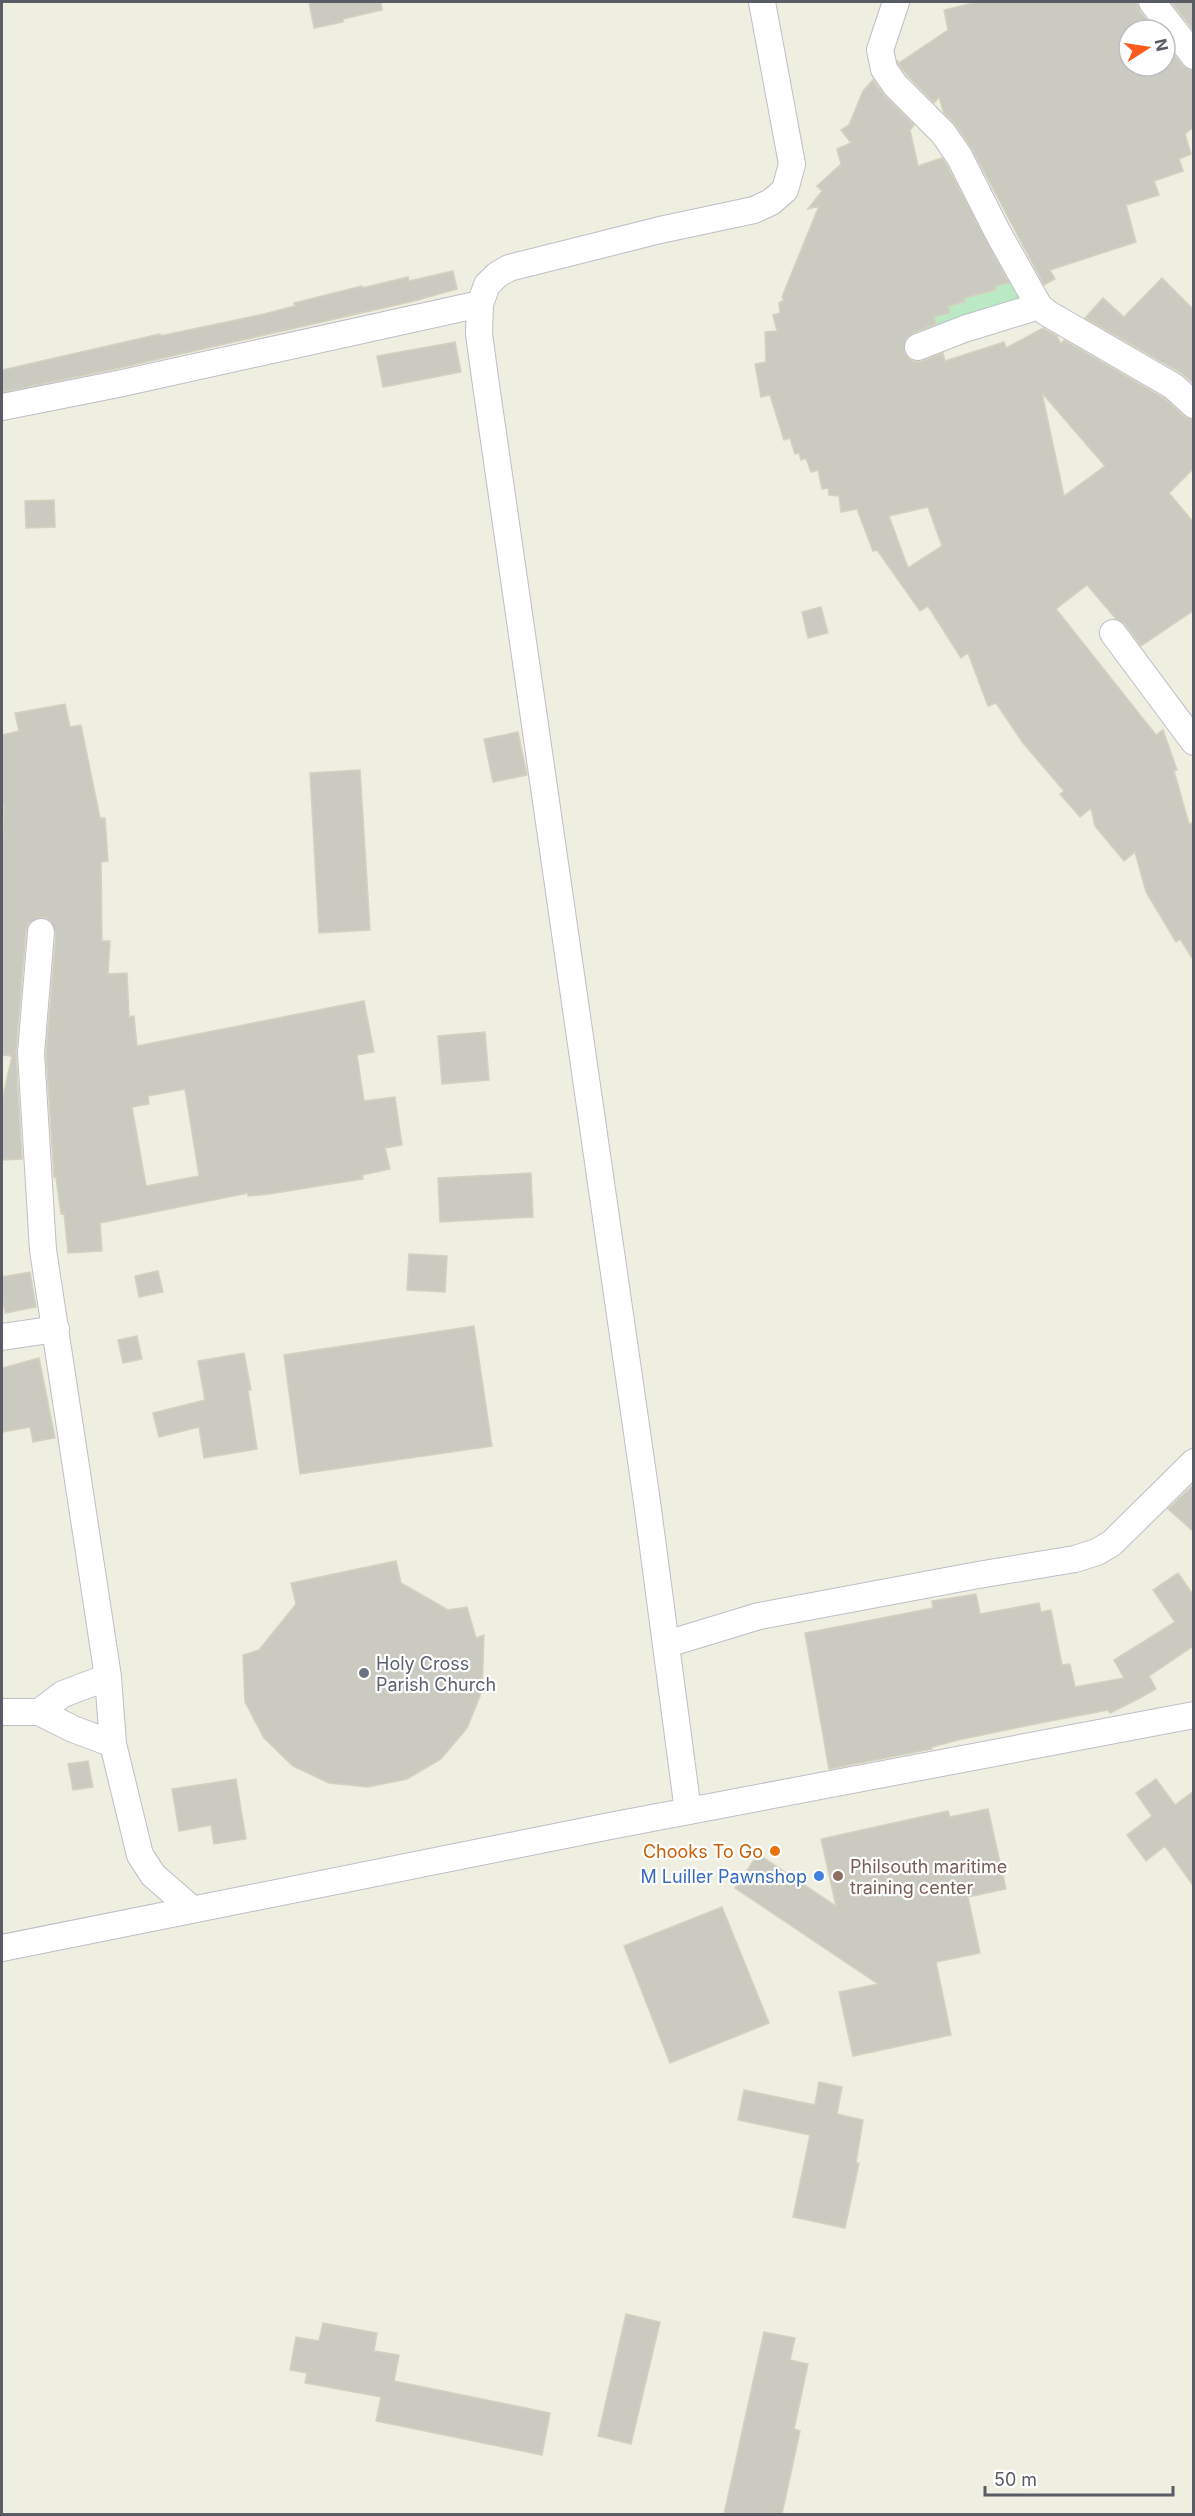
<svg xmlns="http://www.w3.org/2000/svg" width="1195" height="2516" font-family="Inter,sans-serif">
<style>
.green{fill:#bae9c4}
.building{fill:#cbcac0;stroke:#d4d1bf;stroke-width:1.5;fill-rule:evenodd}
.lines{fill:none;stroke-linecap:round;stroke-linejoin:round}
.minor-casing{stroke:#bebfc6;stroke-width:28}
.minor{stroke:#fff;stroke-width:26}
.worship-dot{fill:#6b7280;stroke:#fff;stroke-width:2}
.food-dot{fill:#e8710a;stroke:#fff;stroke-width:2}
.shop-dot{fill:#3f7fe0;stroke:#fff;stroke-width:2}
.education-dot{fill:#8d6e63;stroke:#fff;stroke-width:2}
.labels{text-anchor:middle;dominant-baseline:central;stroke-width:4.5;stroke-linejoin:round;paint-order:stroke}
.worship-label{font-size:18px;fill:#5b616d;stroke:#fff;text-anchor:start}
.food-label{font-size:18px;fill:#c56008;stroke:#fff;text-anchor:end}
.education-label{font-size:18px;fill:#785e54;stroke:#fff;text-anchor:start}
.shop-label{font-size:18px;fill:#366cbe;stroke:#fff;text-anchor:end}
</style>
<rect width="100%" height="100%" fill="#eeeee1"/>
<path class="green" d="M 1013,276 L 1026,315 L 934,346 L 921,307 Z"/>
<path class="building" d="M 309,2 L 381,2 L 382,10 L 343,19 L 343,22 L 314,28 Z
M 977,2 L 1137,2 L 1140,11 L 1155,30 L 1129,30 L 1129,66 L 1165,66 L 1165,43 L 1183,66 L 1194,71 L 1194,127 L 1185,134 L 1191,154 L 1179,159 L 1183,171 L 1154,181 L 1159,195 L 1126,205 L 1136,242 L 1050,270 L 1055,279 L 1044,285 L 972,149 L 955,124 L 944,113 L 939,97 L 934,103 L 907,75 L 898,63 L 897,60 L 899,63 L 948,30 L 944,10 Z
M 1171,2 L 1194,2 L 1194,31 Z
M 873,80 L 884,95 L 914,125 L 910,130 L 918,166 L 942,158 L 946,164 L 1009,283 L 995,286 L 996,290 L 964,298 L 965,302 L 948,306 L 950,313 L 934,317 L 936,324 L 913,333 L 906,338 L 904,352 L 908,358 L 915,362 L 923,361 L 943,353 L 945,361 L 1004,342 L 1006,348 L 1043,328 L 1057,336 L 1061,344 L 1064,340 L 1164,398 L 1184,416 L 1194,420 L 1194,468 L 1169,493 L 1194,523 L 1194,610 L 1141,646 L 1125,624 L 1116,619 L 1087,585 L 1056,609 L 1156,735 L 1163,730 L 1177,770 L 1174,771 L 1189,824 L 1194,822 L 1194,961 L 1180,939 L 1176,942 L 1146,892 L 1135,852 L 1124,861 L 1095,826 L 1091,808 L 1080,817 L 1060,794 L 1064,791 L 1023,743 L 996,703 L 988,706 L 968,653 L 961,658 L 928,606 L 920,611 L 877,550 L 873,551 L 857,509 L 841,512 L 839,496 L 829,495 L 828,488 L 822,489 L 818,470 L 811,472 L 806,458 L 801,460 L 799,453 L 795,454 L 790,438 L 784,440 L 770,395 L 761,397 L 755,364 L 766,362 L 765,332 L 777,331 L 773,315 L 780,313 L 779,303 L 784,300 L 782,297 L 819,206 L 808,209 L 822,191 L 817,186 L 841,164 L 837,149 L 851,143 L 841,130 L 849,125 L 863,91 ZM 1042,393 L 1105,466 L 1064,496 ZM 928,507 L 942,546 L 908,568 L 889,516 Z
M 453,271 L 457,289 L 414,301 L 115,369 L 2,392 L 2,370 L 160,334 L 160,336 L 264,314 L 295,306 L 294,303 L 362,286 L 362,288 L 408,277 L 409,281 Z
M 1162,278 L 1194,310 L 1194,384 L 1181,373 L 1085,318 L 1103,298 L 1124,317 Z
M 455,342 L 461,372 L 383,387 L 377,356 Z
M 54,500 L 55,527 L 26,528 L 25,501 Z
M 821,607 L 828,633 L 808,638 L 802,612 Z
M 65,704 L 70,727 L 81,725 L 100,818 L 105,818 L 108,861 L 101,862 L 102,941 L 110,941 L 108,974 L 127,973 L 129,1017 L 134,1016 L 137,1046 L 364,1001 L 374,1052 L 357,1055 L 364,1101 L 395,1097 L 402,1145 L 385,1148 L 390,1169 L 362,1175 L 363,1179 L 269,1194 L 248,1196 L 248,1193 L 100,1223 L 102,1251 L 68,1253 L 64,1213 L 61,1214 L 56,1178 L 54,1177 L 46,1053 L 56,933 L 50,920 L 42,917 L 29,923 L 26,931 L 16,1052 L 22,1159 L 2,1160 L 2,1100 L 12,1056 L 2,1055 L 2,854 L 4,806 L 2,806 L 2,735 L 19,731 L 15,713 ZM 185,1089 L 199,1176 L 146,1186 L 132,1107 L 149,1104 L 148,1096 Z
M 518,732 L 527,775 L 493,782 L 484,739 Z
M 360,770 L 370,930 L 319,933 L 310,773 Z
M 485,1032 L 489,1080 L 442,1084 L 438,1036 Z
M 531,1173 L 533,1217 L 440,1222 L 438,1178 Z
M 409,1254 L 447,1256 L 445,1292 L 407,1290 Z
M 158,1271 L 163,1292 L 139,1297 L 135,1276 Z
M 30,1272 L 36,1307 L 5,1313 L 2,1295 L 2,1277 Z
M 474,1326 L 492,1446 L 300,1474 L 284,1355 Z
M 137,1336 L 142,1359 L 123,1363 L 118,1340 Z
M 244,1353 L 251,1390 L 248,1390 L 257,1449 L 204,1458 L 199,1427 L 159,1437 L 153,1413 L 205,1400 L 198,1361 Z
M 39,1358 L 55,1438 L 33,1442 L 30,1427 L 2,1432 L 2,1368 Z
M 1194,1484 L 1194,1532 L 1168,1509 Z
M 396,1561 L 401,1583 L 448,1610 L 467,1607 L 476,1638 L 484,1635 L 482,1691 L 467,1728 L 441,1759 L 407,1779 L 368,1787 L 329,1783 L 293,1766 L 264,1738 L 245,1702 L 243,1655 L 259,1650 L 296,1604 L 291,1583 Z
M 1178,1573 L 1194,1596 L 1194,1650 L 1192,1647 L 1149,1676 L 1156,1689 L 1136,1700 L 1110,1713 L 1108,1710 L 1045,1722 L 958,1740 L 932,1747 L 932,1749 L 829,1769 L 805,1633 L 933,1608 L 932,1601 L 976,1594 L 980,1614 L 1039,1603 L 1041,1612 L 1051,1610 L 1062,1665 L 1070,1664 L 1075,1687 L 1124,1678 L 1114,1660 L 1175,1622 L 1153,1590 Z
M 88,1761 L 93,1787 L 73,1790 L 68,1764 Z
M 236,1779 L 246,1839 L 214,1844 L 211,1825 L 179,1831 L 172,1789 Z
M 1156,1779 L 1175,1805 L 1194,1791 L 1194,1887 L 1165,1846 L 1146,1861 L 1127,1835 L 1152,1816 L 1136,1793 Z
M 988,1809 L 1006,1889 L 968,1897 L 980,1953 L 936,1962 L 951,2035 L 853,2056 L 839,1992 L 878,1984 L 735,1888 L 758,1854 L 836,1906 L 821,1839 L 948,1811 L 950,1817 Z
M 722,1907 L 769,2023 L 670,2063 L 624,1946 Z
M 819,2082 L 842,2087 L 837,2114 L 863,2120 L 856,2163 L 859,2163 L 845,2228 L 793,2217 L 810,2135 L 738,2120 L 744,2090 L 815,2105 Z
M 626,2314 L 660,2322 L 631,2444 L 598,2436 Z
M 323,2323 L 377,2333 L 374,2351 L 399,2355 L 394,2381 L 550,2413 L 542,2455 L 376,2421 L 381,2397 L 305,2383 L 307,2373 L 290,2370 L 296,2337 L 319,2341 Z
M 764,2332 L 795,2338 L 790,2360 L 808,2364 L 794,2429 L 800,2431 L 782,2514 L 724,2514 Z"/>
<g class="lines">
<defs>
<path id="minor" d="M 896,2 L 880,50 L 884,69 L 895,85 L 943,133 L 959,156 L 998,233 L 1039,306 L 1047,313 L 1173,386 L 1194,405
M 1152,2 L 1194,56
M 918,347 L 964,329 L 1039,306
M 2,407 L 118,384 L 480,304
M 1113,633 L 1194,742
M 41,932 L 31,1053 L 43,1250 L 108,1677 L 113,1744 L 140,1855 L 153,1875 L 192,1909
M 2,1337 L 56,1329
M 667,1644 L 759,1616 L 978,1575 L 1075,1559 L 1097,1552 L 1112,1543 L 1194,1462
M 2,1712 L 39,1712 L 73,1729 L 113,1744
M 39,1712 L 63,1694 L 108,1677
M 688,1811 L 647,1502 L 485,378 L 479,334 L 480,304 L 487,285 L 497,275 L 509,268 L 660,230 L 754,210 L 771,202 L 785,190 L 792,164 L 762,2
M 2,1948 L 610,1826 L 1194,1715"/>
</defs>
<use href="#minor" class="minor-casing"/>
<use href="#minor" class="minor"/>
</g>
<circle class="worship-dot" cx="364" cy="1673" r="6"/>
<circle class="food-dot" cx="775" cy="1851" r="6"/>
<circle class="shop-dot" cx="819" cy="1876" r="6"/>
<circle class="education-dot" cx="838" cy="1876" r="6"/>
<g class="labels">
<g class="worship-label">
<text x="376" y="1663">Holy Cross<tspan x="376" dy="21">Parish Church</tspan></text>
</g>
<g class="food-label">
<text x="763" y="1851">Chooks To Go</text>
</g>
<g class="education-label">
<text x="850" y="1866">Philsouth maritime<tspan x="850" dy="21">training center</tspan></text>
</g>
<g class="shop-label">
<text x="807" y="1876">M Luiller Pawnshop</text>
</g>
</g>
<rect width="1195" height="2516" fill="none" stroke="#595c64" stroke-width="6"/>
<g transform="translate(1147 48) rotate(78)"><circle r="28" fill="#ffffff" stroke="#bdbec1" stroke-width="1.5"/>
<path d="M0-4.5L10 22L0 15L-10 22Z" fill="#fb5b1a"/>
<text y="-9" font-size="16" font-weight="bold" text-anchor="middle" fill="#595c64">N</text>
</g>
<path d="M985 2486v9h188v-9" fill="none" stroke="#595c64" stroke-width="3"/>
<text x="994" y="2486" font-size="18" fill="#595c64" stroke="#ffffff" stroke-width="4.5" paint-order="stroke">50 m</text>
</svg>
